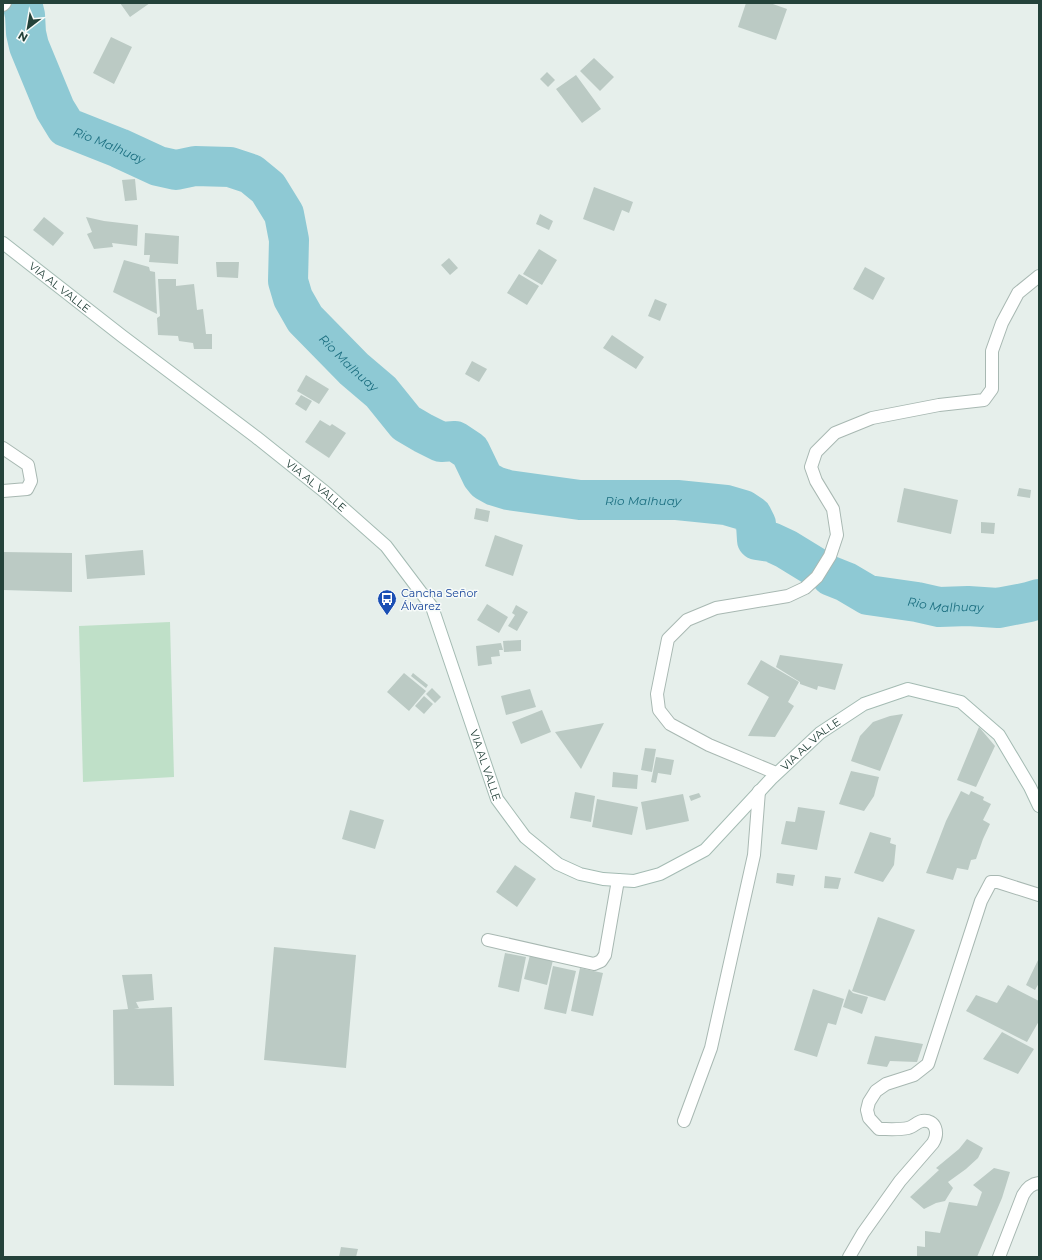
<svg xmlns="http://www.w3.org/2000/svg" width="1042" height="1260" font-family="Montserrat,sans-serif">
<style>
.green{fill:#bfe0c8}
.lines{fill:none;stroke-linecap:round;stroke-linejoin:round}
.river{stroke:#8ec9d4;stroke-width:40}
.building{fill:#bbcac4}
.service-casing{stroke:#a8b8b2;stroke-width:14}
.minor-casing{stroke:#a8b8b2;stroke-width:14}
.secondary-casing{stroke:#a4bbb3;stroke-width:14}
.service{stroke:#fff;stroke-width:12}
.minor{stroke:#fff;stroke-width:12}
.secondary{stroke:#fff;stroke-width:12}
.labels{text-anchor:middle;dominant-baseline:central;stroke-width:3;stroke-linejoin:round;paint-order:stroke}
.street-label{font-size:11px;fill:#24423a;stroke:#f7fbf9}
.transit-label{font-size:11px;fill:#164399;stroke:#f7fbf9;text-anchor:start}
.water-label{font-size:12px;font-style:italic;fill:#1c6f80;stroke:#f7fbf9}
</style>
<rect width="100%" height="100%" fill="#e6efeb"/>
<path class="green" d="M 170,622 L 174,777 L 83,782 L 79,626 Z"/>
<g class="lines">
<g class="river">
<path id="s1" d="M 22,3 L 25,15 L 26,33 L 29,46 L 55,109 L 66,127 L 119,148 L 158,166 L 176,170 L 195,166 L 230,167 L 251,174 L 268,188 L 284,214 L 289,240 L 288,281 L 293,298 L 305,319 L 354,369 L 381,392 L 406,423 L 423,433 L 441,442 L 455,441 L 470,451 L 482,476 L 486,481 L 495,486 L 508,490 L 580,500 L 677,500 L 726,505 L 743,510 L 752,516 L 756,524 L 757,540 L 771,542 L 786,549 L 817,568"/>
<path id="s2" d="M 831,576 L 846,582 L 868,595 L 917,602 L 939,607 L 968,606 L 998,608 L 1029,602 L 1039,599"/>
</g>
</g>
<path class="building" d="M 120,3 L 150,3 L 130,17 Z
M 746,3 L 770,3 L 787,9 L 776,40 L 738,27 Z
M 111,37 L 132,47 L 114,84 L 93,73 Z
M 594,58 L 614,77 L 600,91 L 580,71 Z
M 547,72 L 555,80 L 548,87 L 540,79 Z
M 576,75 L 601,109 L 582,123 L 556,89 Z
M 135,179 L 137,200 L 125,201 L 122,180 Z
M 594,187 L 633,202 L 629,213 L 622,210 L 614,231 L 583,219 Z
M 540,214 L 553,221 L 549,230 L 536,224 Z
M 44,217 L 64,233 L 53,246 L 33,230 Z
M 86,217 L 104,221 L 138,225 L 137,246 L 112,243 L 113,247 L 94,249 L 87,234 L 92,232 Z
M 145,233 L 179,236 L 178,264 L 149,262 L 150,255 L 144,255 Z
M 539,249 L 557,260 L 542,285 L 523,274 Z
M 449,258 L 458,268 L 450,275 L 441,265 Z
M 124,260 L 149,267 L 150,271 L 155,272 L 157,314 L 113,292 Z
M 216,262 L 239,262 L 238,278 L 217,277 Z
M 865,267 L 885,278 L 873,300 L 853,289 Z
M 519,274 L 539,286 L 527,305 L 507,293 Z
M 158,279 L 176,279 L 176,286 L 194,284 L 197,310 L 203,309 L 206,334 L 212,334 L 212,349 L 194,349 L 193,343 L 179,341 L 178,336 L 158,335 L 157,318 L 160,316 Z
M 655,299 L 667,304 L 660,321 L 648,316 Z
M 612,335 L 644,357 L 636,369 L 603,348 Z
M 472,361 L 487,369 L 479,382 L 465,374 Z
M 306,375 L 329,389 L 319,404 L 297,391 Z
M 301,395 L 312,401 L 306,411 L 295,404 Z
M 320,420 L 330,426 L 332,424 L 346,433 L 329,458 L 305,442 Z
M 904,488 L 958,500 L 951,534 L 897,522 Z
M 1019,488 L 1031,490 L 1030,498 L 1017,496 Z
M 476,508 L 490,511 L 488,522 L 474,519 Z
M 981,522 L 995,523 L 994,534 L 981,533 Z
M 495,535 L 523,545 L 513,576 L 485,566 Z
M 143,550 L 145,575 L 87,579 L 85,555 Z
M 3,552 L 72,553 L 72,592 L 3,590 Z
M 487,604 L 508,617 L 499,633 L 477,620 Z
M 516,605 L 528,612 L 517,631 L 508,626 L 515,615 L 512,613 Z
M 521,640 L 521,651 L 504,652 L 503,641 Z
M 501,643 L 503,650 L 499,650 L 500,656 L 491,657 L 492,664 L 478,666 L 476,646 Z
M 780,655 L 843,664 L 835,690 L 818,686 L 817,690 L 800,684 L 800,682 L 776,667 Z
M 761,660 L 799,682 L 788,702 L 794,706 L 775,737 L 748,736 L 769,697 L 747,684 Z
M 404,673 L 426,691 L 409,711 L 387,692 Z
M 413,673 L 428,685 L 426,688 L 411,676 Z
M 432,688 L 441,697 L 435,703 L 426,694 Z
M 530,689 L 536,707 L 506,715 L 501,696 Z
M 424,696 L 433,704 L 424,714 L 415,706 Z
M 542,710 L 551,732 L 521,744 L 512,722 Z
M 903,714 L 880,771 L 851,761 L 860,736 L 873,722 L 890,716 Z
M 604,723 L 581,769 L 555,732 Z
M 979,727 L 995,746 L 976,787 L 957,780 Z
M 645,748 L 656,749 L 652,772 L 641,770 Z
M 656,757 L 674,760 L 671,775 L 658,773 L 656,783 L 651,782 Z
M 851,771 L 879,777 L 874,796 L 864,811 L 839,804 Z
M 613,772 L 638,775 L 637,789 L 612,787 Z
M 961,791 L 969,795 L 971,791 L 984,797 L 983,800 L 991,804 L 983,820 L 990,824 L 983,839 L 976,859 L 971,860 L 968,870 L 957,868 L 953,880 L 926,873 L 946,821 Z
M 575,792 L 595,796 L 591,822 L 570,818 Z
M 699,793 L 701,797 L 691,801 L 689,796 Z
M 683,794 L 689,821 L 646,830 L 641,802 Z
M 597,799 L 638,807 L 632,835 L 592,827 Z
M 798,807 L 825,811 L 817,850 L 781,844 L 786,821 L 795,822 Z
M 350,810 L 384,820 L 375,849 L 342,839 Z
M 870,832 L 891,838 L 890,843 L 896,845 L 894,865 L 883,882 L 854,873 Z
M 515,865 L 536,879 L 517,907 L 496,892 Z
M 777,873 L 795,875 L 793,886 L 776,883 Z
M 825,876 L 841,878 L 838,889 L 824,888 Z
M 878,917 L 915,930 L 885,1001 L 852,991 Z
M 274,947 L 356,955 L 346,1068 L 264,1060 Z
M 505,953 L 526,957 L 519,992 L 498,987 Z
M 530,955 L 553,960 L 547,985 L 524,979 Z
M 1039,958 L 1039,983 L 1035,990 L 1026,985 Z
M 553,966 L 576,971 L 566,1014 L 544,1009 Z
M 580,968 L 603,973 L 593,1016 L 571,1011 Z
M 152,974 L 154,1000 L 136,1002 L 139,1008 L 134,1009 L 172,1007 L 174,1086 L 114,1085 L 113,1010 L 128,1009 L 122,975 Z
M 1008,985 L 1039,1001 L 1039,1021 L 1027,1042 L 966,1011 L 976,995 L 997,1003 Z
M 813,989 L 844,999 L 836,1025 L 828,1023 L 817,1057 L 794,1050 Z
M 849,989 L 853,993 L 868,997 L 862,1014 L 843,1007 Z
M 1002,1032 L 1034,1049 L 1018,1074 L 983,1059 Z
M 875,1036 L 923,1044 L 917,1062 L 890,1061 L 887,1067 L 867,1064 Z
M 967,1139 L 983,1148 L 978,1158 L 966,1169 L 948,1182 L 953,1188 L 945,1201 L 936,1203 L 924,1209 L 910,1197 L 939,1170 L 936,1168 L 959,1149 Z
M 994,1168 L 1010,1172 L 1002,1198 L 977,1257 L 917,1257 L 917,1246 L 925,1247 L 925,1231 L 940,1233 L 949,1202 L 977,1206 L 982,1192 L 973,1185 Z
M 341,1247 L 358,1249 L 356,1257 L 339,1257 Z"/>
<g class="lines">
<defs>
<path id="service" d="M 488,940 L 594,964 L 601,961 L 605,955 L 618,880
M 684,1121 L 711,1048 L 754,855 L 759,791"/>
<path id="minor" d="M 3,5 L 5,3
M 3,448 L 28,465 L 31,481 L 27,489 L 3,491
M 776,773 L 709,745 L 670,724 L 659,710 L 657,694 L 668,639 L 687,620 L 716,608 L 788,596 L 805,588 L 817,577 L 830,556 L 837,535 L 833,509 L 816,481 L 811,467 L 816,452 L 835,433 L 872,418 L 939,405 L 984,400 L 992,389 L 992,351 L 1002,323 L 1018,293 L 1039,276
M 849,1257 L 863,1233 L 900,1181 L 933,1143 C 939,1133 936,1119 922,1121 C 917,1122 913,1127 908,1128 C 899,1130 888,1129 879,1129 L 869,1118 L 867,1110 L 869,1102 L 876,1091 L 886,1084 L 914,1075 L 928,1064 L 981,901 L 991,882 L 998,882 L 1039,895
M 999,1257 L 1023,1195 C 1027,1188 1031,1184 1039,1183"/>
<g id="secondary">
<path id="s3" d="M 3,243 L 122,336 L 256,437 L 325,492 L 386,546 L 432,607 L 497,799 L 525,837 L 558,864 L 580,874 L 603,879 L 634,881 L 660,874 L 705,850 L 771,779 L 820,733 L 864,704 L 908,689 L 961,702 L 999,735 L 1030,787 L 1039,806"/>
</g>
</defs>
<use href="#service" class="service-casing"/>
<use href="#minor" class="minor-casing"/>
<use href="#secondary" class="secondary-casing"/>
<use href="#service" class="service"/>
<use href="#minor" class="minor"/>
<use href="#secondary" class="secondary"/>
</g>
<defs>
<symbol id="bus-pin" viewBox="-11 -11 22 30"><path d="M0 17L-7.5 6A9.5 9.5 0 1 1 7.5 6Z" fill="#1a4fb4" stroke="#f7fbf9"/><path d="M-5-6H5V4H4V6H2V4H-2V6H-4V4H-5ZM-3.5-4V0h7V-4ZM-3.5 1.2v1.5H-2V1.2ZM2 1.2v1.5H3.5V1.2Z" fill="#fff"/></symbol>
</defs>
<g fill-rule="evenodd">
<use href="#bus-pin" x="376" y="588" width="22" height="30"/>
</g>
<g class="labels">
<g class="street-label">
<text stroke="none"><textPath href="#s3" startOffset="72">VIA AL VALLE</textPath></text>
<text stroke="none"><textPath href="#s3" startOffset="396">VIA AL VALLE</textPath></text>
<text stroke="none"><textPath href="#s3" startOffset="1164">VIA AL VALLE</textPath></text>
<text stroke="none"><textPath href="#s3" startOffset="732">VIA AL VALLE</textPath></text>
</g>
<g class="transit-label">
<text x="401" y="593">Cancha Señor<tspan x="401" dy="13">Álvarez</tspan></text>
</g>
<g class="water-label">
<text stroke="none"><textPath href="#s1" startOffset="180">Rio Malhuay</textPath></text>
<text stroke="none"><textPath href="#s1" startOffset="552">Rio Malhuay</textPath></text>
<text stroke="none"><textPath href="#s1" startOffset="901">Rio Malhuay</textPath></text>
<text stroke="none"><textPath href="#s2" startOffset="120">Rio Malhuay</textPath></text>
</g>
</g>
<rect width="1042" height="1260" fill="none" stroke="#24423a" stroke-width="8"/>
<g transform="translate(28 28) rotate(211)" stroke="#f7fbf9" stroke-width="3" paint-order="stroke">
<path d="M0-3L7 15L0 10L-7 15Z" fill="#24423a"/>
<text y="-6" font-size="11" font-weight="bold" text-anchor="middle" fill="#24423a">N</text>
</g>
</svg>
